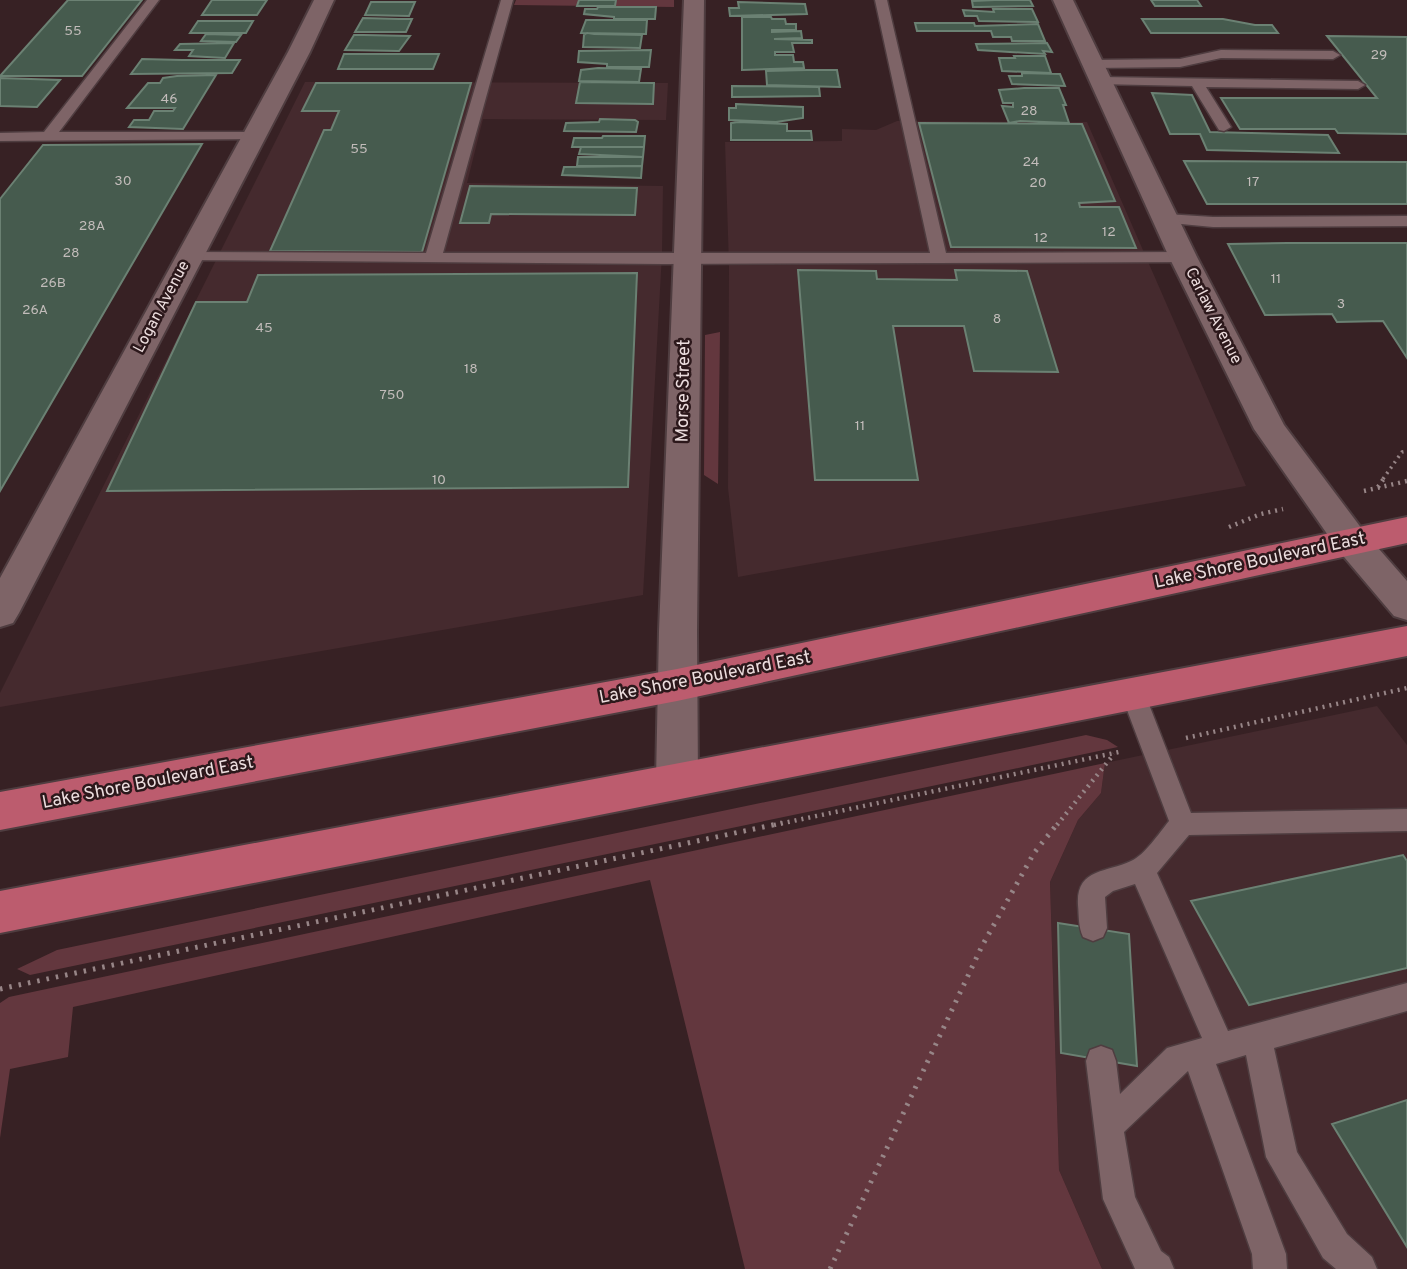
<svg xmlns="http://www.w3.org/2000/svg" width="1407" height="1269" font-family="Overpass,sans-serif">
<style>
.built{fill:#452a2e}
.green{fill:#63373e}
.building{fill:#465b4e;stroke:#6b8173;stroke-width:2}
.lines{fill:none;stroke-linecap:round;stroke-linejoin:round}
.service-casing{stroke:#4f3d40;stroke-width:3}
.minor-casing{stroke:#4f3d40;stroke-width:4}
.secondary-casing{stroke:#4f3d40;stroke-width:4}
.trunk-casing{stroke:#4f3d40;stroke-width:4}
.path-far2{stroke:#978587;stroke-width:3.5;stroke-dasharray:2 4.5;stroke-linecap:butt}
.path-far1{stroke:#978587;stroke-width:4.5;stroke-dasharray:2 5;stroke-linecap:butt}
.path{stroke:#978587;stroke-width:5;stroke-dasharray:2.5 7;stroke-linecap:butt}
.service{fill:#7e6467;fill-rule:evenodd}
.minor{fill:#7e6467;fill-rule:evenodd}
.secondary{fill:#7e6467;fill-rule:evenodd}
.trunk{fill:#bc5c6e;fill-rule:evenodd}
.labels{text-anchor:middle;dominant-baseline:central;stroke-width:5;stroke-linejoin:round;paint-order:stroke}
.number-label{font-size:14px;fill:#c2bcba}
.far-street-label{font-size:16px;fill:#ecddde;stroke:#2c181b}
.street-label{font-size:18px;fill:#ecddde;stroke:#2c181b}
</style>
<rect width="100%" height="100%" fill="#372124"/>
<path class="built" d="M 305,82 L 668,83 L 666,120 L 483,119 L 467,183 L 663,186 L 662,254 L 643,595 L 0,707 L 0,693 Z
M 897,121 L 1087,122 L 1246,486 L 738,577 L 728,488 L 729,265 L 725,142 L 842,141 L 842,129 L 876,130 Z
M 1377,706 L 1407,745 L 1407,1269 L 1102,1269 L 1059,1170 L 1050,882 L 1078,820 L 1101,793 L 1105,763 Z"/>
<path class="green" d="M 516,0 L 674,0 L 674,7 L 514,5 Z
M 720,332 L 718,484 L 704,475 L 705,335 Z
M 1086,735 L 1107,740 L 1118,747 L 30,975 L 17,969 L 57,950 Z
M 1105,763 L 1101,793 L 1078,820 L 1050,882 L 1059,1170 L 1102,1269 L 745,1269 L 650,880 L 73,1007 L 68,1057 L 10,1069 L 0,1138 L 0,1003 L 9,997 Z"/>
<path class="building" d="M 68,0 L 142,0 L 82,76 L 0,76 Z
M 212,0 L 267,0 L 257,15 L 202,15 Z
M 579,0 L 616,0 L 615,6 L 577,6 Z
M 995,0 L 1030,0 L 1033,6 L 980,7 L 973,7 L 972,1 Z
M 1151,0 L 1197,0 L 1201,6 L 1155,6 Z
M 371,2 L 415,2 L 409,16 L 365,15 Z
M 738,2 L 805,4 L 807,14 L 730,16 L 729,8 L 739,8 Z
M 598,7 L 656,7 L 655,19 L 614,19 L 614,17 L 584,14 L 585,9 L 597,9 Z
M 993,9 L 1032,9 L 1038,22 L 979,21 L 977,16 L 965,16 L 963,10 L 994,12 Z
M 742,17 L 771,17 L 772,19 L 785,19 L 786,24 L 796,24 L 796,30 L 772,30 L 772,32 L 801,31 L 802,38 L 774,39 L 812,40 L 812,43 L 792,43 L 794,52 L 775,52 L 775,55 L 793,55 L 794,62 L 803,62 L 804,68 L 742,70 Z
M 363,18 L 399,19 L 412,19 L 406,32 L 355,32 Z
M 1142,19 L 1223,19 L 1255,25 L 1272,25 L 1278,33 L 1151,33 Z
M 586,20 L 647,20 L 646,34 L 581,33 Z
M 198,21 L 253,21 L 246,33 L 190,33 Z
M 915,23 L 974,23 L 975,26 L 1038,24 L 1045,41 L 1012,41 L 1011,37 L 993,37 L 991,31 L 917,31 Z
M 587,33 L 594,34 L 642,35 L 640,48 L 583,47 L 584,35 Z
M 206,34 L 241,35 L 236,42 L 201,41 Z
M 354,35 L 364,35 L 410,36 L 399,51 L 345,50 Z
M 1327,36 L 1407,37 L 1407,134 L 1338,133 L 1335,129 L 1240,129 L 1221,98 L 1377,98 Z
M 234,43 L 225,58 L 189,56 L 193,50 L 175,50 L 180,44 Z
M 1047,43 L 1052,52 L 1043,51 L 1045,54 L 978,50 L 976,44 Z
M 651,50 L 649,67 L 607,67 L 607,64 L 578,62 L 579,51 Z
M 344,54 L 439,54 L 433,69 L 338,69 Z
M 1014,56 L 1045,56 L 1051,73 L 1002,71 L 999,58 L 1015,58 Z
M 142,59 L 182,60 L 240,60 L 232,73 L 131,74 Z
M 598,68 L 641,69 L 639,82 L 579,81 L 581,70 Z
M 807,70 L 837,70 L 840,87 L 767,85 L 766,71 Z
M 1022,73 L 1060,74 L 1065,86 L 1012,84 L 1009,76 L 1022,76 Z
M 216,75 L 183,129 L 129,127 L 134,120 L 149,120 L 154,111 L 173,111 L 175,108 L 127,108 L 148,83 L 160,83 L 163,78 L 177,76 Z
M 0,78 L 60,80 L 37,107 L 0,106 Z
M 580,82 L 654,83 L 653,104 L 576,103 Z
M 316,83 L 471,83 L 422,252 L 270,251 L 324,130 L 331,130 L 339,111 L 302,111 Z
M 732,86 L 819,87 L 820,96 L 732,97 Z
M 1024,88 L 1059,88 L 1066,105 L 1063,105 L 1069,123 L 1020,121 L 1009,123 L 1002,106 L 1013,107 L 1013,103 L 1003,103 L 999,90 Z
M 1152,93 L 1192,95 L 1210,132 L 1328,135 L 1339,153 L 1207,150 L 1200,134 L 1170,134 Z
M 736,104 L 803,107 L 803,118 L 776,122 L 729,120 L 729,108 L 736,108 Z
M 600,119 L 635,120 L 638,122 L 636,132 L 564,131 L 566,123 L 599,122 Z
M 738,122 L 787,124 L 787,131 L 811,131 L 812,140 L 731,140 L 731,123 Z
M 919,123 L 1082,124 L 1115,201 L 1079,203 L 1080,207 L 1119,207 L 1136,248 L 951,247 Z
M 603,136 L 645,136 L 644,147 L 572,147 L 574,138 L 602,138 Z
M 202,144 L 0,491 L 0,199 L 43,145 Z
M 581,147 L 644,147 L 643,157 L 579,154 Z
M 578,157 L 643,157 L 642,166 L 577,166 Z
M 1184,161 L 1407,162 L 1407,204 L 1207,204 Z
M 642,166 L 641,178 L 562,175 L 564,167 Z
M 470,186 L 637,188 L 635,215 L 491,214 L 489,223 L 460,223 Z
M 1287,243 L 1407,243 L 1407,358 L 1383,321 L 1337,322 L 1332,314 L 1265,315 L 1228,244 Z
M 798,270 L 876,271 L 877,279 L 957,280 L 955,270 L 1027,271 L 1058,372 L 974,371 L 964,326 L 893,326 L 918,480 L 815,480 Z
M 637,273 L 628,487 L 107,491 L 196,302 L 247,302 L 258,275 Z
M 1403,855 L 1407,861 L 1407,968 L 1249,1005 L 1191,901 Z
M 1058,923 L 1129,934 L 1137,1066 L 1061,1053 Z
M 1407,1100 L 1407,1247 L 1332,1124 Z"/>
<g class="lines">
<defs>
<path id="service" d="M 147,0 L 159,0 L 59,132 L 252,132 L 259,136 L 257,139 L 0,141 L 0,133 L 44,132 Z
M 501,0 L 513,0 L 443,253 L 930,253 L 875,0 L 887,0 L 946,253 L 1183,252 L 1191,257 L 1183,262 L 664,264 L 182,260 L 180,257 L 188,252 L 426,253 Z
M 1221,50 L 1333,51 L 1340,55 L 1333,59 L 1221,58 L 1180,67 L 1093,68 L 1086,64 L 1093,60 L 1180,59 Z
M 1102,77 L 1358,81 L 1365,85 L 1358,89 L 1206,87 L 1231,127 L 1224,131 L 1219,130 L 1192,86 L 1097,84 L 1095,81 Z
M 1166,214 L 1213,217 L 1407,216 L 1407,226 L 1213,227 L 1160,222 L 1158,219 Z
M 1133,685 L 1141,687 L 1145,694 L 1191,813 L 1407,809 L 1407,831 L 1189,835 L 1157,873 L 1228,1031 L 1407,983 L 1407,1011 L 1274,1048 L 1297,1152 L 1347,1234 L 1372,1257 L 1377,1269 L 1336,1269 L 1323,1258 L 1266,1157 L 1246,1055 L 1216,1064 L 1286,1254 L 1287,1269 L 1253,1269 L 1252,1254 L 1188,1071 L 1124,1132 L 1135,1197 L 1161,1251 L 1169,1257 L 1174,1269 L 1135,1269 L 1103,1199 L 1086,1061 L 1090,1050 L 1101,1046 L 1112,1050 L 1116,1061 L 1120,1094 L 1167,1048 L 1202,1038 L 1135,884 L 1113,891 L 1105,897 L 1107,928 L 1103,937 L 1093,941 L 1083,937 C 1078,926 1079,916 1078,905 C 1076,868 1106,873 1131,861 C 1145,855 1159,833 1169,821 L 1121,694 L 1125,687 Z"/>
<path id="minor" d="M 314,0 L 334,0 L 310,52 L 19,613 L 13,623 L 0,627 L 0,578 L 288,52 Z
M 684,0 L 704,0 L 697,631 L 698,781 L 692,794 L 677,799 L 662,794 L 656,781 L 659,631 Z"/>
<path id="secondary" d="M 1053,0 L 1073,0 L 1197,257 L 1284,425 L 1365,533 L 1407,581 L 1407,620 L 1394,616 L 1339,551 L 1254,429 L 1169,257 Z"/>
<path id="trunk" d="M 1407,517 L 1407,543 L 677,701 L 0,830 L 0,792 L 677,669 Z
M 1407,626 L 1407,656 L 0,933 L 0,891 Z"/>
</defs>
<use href="#service" class="service-casing"/>
<use href="#minor" class="minor-casing"/>
<use href="#secondary" class="secondary-casing"/>
<use href="#trunk" class="trunk-casing"/>
<path class="path-far2" d="M 1383,479 L 1402,452 L 1407,451"/>
<path class="path-far1" d="M 1378,487 L 1385,477
M 1364,491 L 1407,481
M 1229,527 L 1261,514 L 1283,509
M 1186,738 L 1407,688
M 774,825 L 1119,752
M 1057,825 L 1114,754"/>
<path class="path" d="M 0,989 L 782,823
M 830,1269 L 982,946 L 1034,853 L 1058,823"/>
<use href="#service" class="service"/>
<use href="#minor" class="minor"/>
<use href="#secondary" class="secondary"/>
<use href="#trunk" class="trunk"/>
</g>
<g class="labels">
<g class="number-label">
<text x="73" y="31">55</text>
<text x="1379" y="55">29</text>
<text x="169" y="99">46</text>
<text x="1029" y="111">28</text>
<text x="359" y="149">55</text>
<text x="1031" y="162">24</text>
<text x="123" y="181">30</text>
<text x="1253" y="182">17</text>
<text x="1038" y="183">20</text>
<text x="92" y="226">28A</text>
<text x="1109" y="232">12</text>
<text x="1041" y="238">12</text>
<text x="71" y="253">28</text>
<text x="1276" y="279">11</text>
<text x="53" y="283">26B</text>
<text x="1341" y="304">3</text>
<text x="35" y="310">26A</text>
<text x="997" y="319">8</text>
<text x="264" y="328">45</text>
<text x="471" y="369">18</text>
<text x="392" y="395">750</text>
<text x="860" y="426">11</text>
<text x="439" y="480">10</text>
</g>
<g class="far-street-label">
<text transform="translate(162 307) rotate(-62)">Logan Avenue</text>
<text transform="translate(1213 316) rotate(63)">Carlaw Avenue</text>
</g>
<g class="street-label">
<text transform="translate(684 391) rotate(-89)">Morse Street</text>
<text transform="translate(1260 561) rotate(-12)">Lake Shore Boulevard East</text>
<text transform="translate(705 678) rotate(-11)">Lake Shore Boulevard East</text>
<text transform="translate(148 783) rotate(-11)">Lake Shore Boulevard East</text>
</g>
</g>
</svg>
